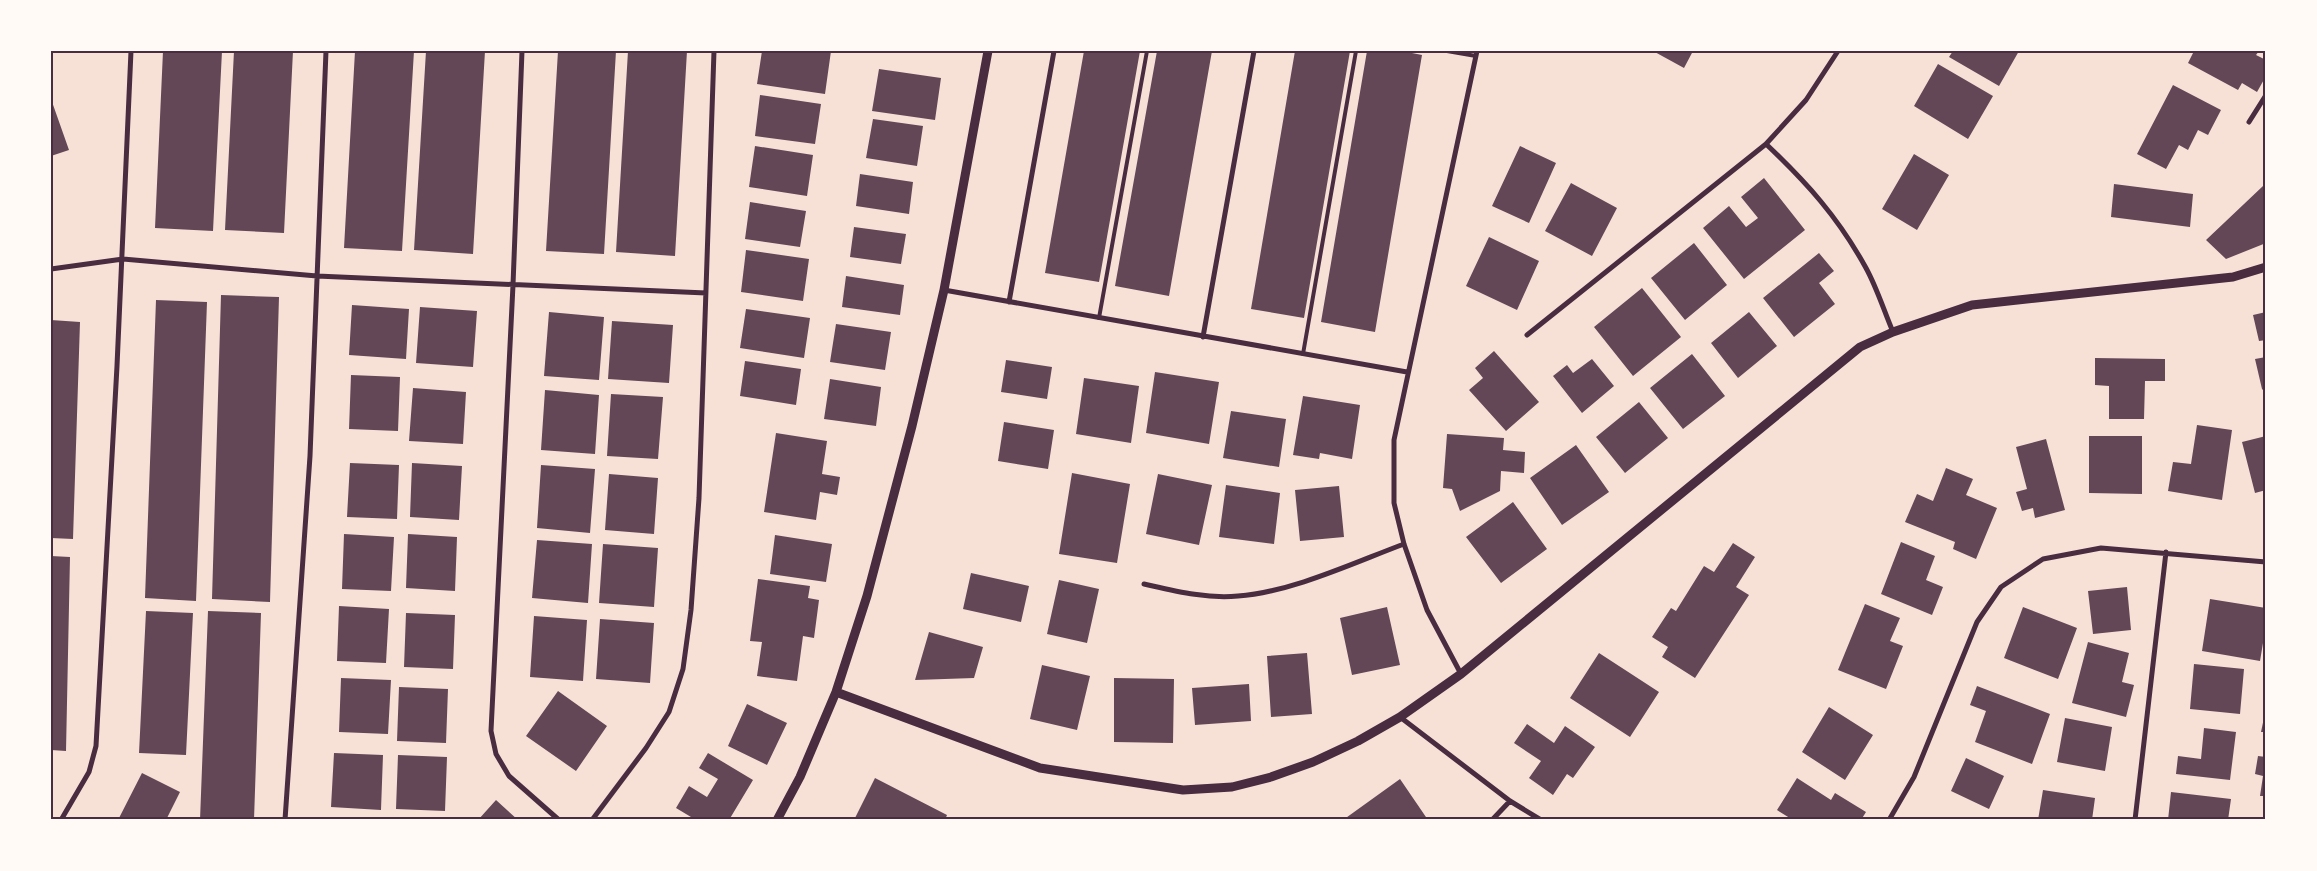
<svg xmlns="http://www.w3.org/2000/svg" width="2317" height="871" font-family="Helvetica,sans-serif">
<style>
.building{fill:#644757}
.lines{fill:none;stroke-linecap:round;stroke-linejoin:round}
.service{stroke:#4a2c40;stroke-width:4}
.minor{stroke:#4a2c40;stroke-width:5}
.tertiary{stroke:#4a2c40;stroke-width:9}
.neatline{fill:none;stroke:#4a2c40;stroke-width:2}
</style>
<rect width="100%" height="100%" fill="#f7e1d7"/>
<path class="building" d="M 163,51 L 222,51 L 213,231 L 155,228 Z
M 234,51 L 293,51 L 284,233 L 225,230 Z
M 355,51 L 414,51 L 402,251 L 344,248 Z
M 426,51 L 485,51 L 473,254 L 414,250 Z
M 558,51 L 616,51 L 604,254 L 546,251 Z
M 628,51 L 687,51 L 675,256 L 616,252 Z
M 762,51 L 831,51 L 825,94 L 757,84 Z
M 1084,51 L 1140,51 L 1099,282 L 1045,273 Z
M 1157,51 L 1212,51 L 1169,296 L 1115,286 Z
M 1295,51 L 1350,51 L 1304,318 L 1251,309 Z
M 1367,51 L 1402,51 L 1422,55 L 1375,332 L 1321,322 Z
M 1653,51 L 1693,51 L 1684,68 Z
M 1953,51 L 2019,51 L 1999,86 L 1949,57 Z
M 2194,51 L 2259,51 L 2256,55 L 2266,60 L 2266,76 L 2257,92 L 2242,83 L 2238,90 L 2188,63 Z
M 1938,64 L 1993,96 L 1968,139 L 1914,106 Z
M 879,69 L 941,78 L 935,120 L 872,111 Z
M 2173,85 L 2221,110 L 2208,135 L 2198,130 L 2188,150 L 2179,145 L 2166,169 L 2137,154 Z
M 760,95 L 821,104 L 815,144 L 755,136 Z
M 51,99 L 69,150 L 51,156 Z
M 873,119 L 923,126 L 917,166 L 866,158 Z
M 755,146 L 813,155 L 807,196 L 749,187 Z
M 1520,146 L 1556,163 L 1529,223 L 1492,206 Z
M 1914,154 L 1949,175 L 1917,230 L 1882,209 Z
M 860,174 L 913,182 L 909,214 L 856,206 Z
M 1764,178 L 1805,230 L 1744,279 L 1703,228 L 1729,206 L 1746,227 L 1758,218 L 1741,197 Z
M 1571,183 L 1617,208 L 1592,256 L 1545,231 Z
M 2114,184 L 2193,194 L 2190,227 L 2111,217 Z
M 2263,186 L 2266,189 L 2266,243 L 2226,259 L 2206,240 Z
M 750,202 L 806,211 L 800,247 L 745,239 Z
M 854,227 L 906,234 L 901,264 L 850,257 Z
M 1489,237 L 1539,261 L 1517,310 L 1466,286 Z
M 1694,243 L 1727,285 L 1685,320 L 1651,278 Z
M 746,250 L 809,259 L 803,301 L 741,292 Z
M 1819,253 L 1834,271 L 1819,283 L 1835,304 L 1794,337 L 1763,298 Z
M 846,276 L 904,285 L 900,315 L 842,307 Z
M 1642,288 L 1681,337 L 1633,376 L 1594,327 Z
M 221,295 L 279,297 L 270,602 L 212,599 Z
M 156,300 L 207,302 L 196,601 L 145,598 Z
M 352,305 L 409,309 L 406,359 L 349,355 Z
M 420,307 L 477,311 L 473,367 L 416,363 Z
M 746,309 L 810,318 L 804,358 L 740,348 Z
M 549,312 L 604,317 L 599,380 L 544,376 Z
M 1749,312 L 1777,346 L 1738,378 L 1711,343 Z
M 2266,312 L 2266,340 L 2259,341 L 2253,315 Z
M 51,320 L 80,322 L 73,539 L 51,538 Z
M 612,321 L 673,325 L 669,383 L 608,379 Z
M 836,324 L 891,332 L 885,370 L 830,362 Z
M 1494,351 L 1539,402 L 1506,431 L 1469,390 L 1483,378 L 1475,368 Z
M 1692,354 L 1725,396 L 1683,429 L 1650,388 Z
M 2266,357 L 2266,393 L 2262,389 L 2255,359 Z
M 2095,358 L 2165,359 L 2165,381 L 2145,381 L 2144,419 L 2109,419 L 2109,386 L 2095,385 Z
M 1592,359 L 1614,386 L 1582,413 L 1553,376 L 1567,365 L 1573,373 Z
M 1006,360 L 1052,367 L 1047,399 L 1001,392 Z
M 745,361 L 801,369 L 796,405 L 740,396 Z
M 1155,372 L 1219,382 L 1209,444 L 1146,433 Z
M 351,375 L 400,377 L 398,431 L 349,429 Z
M 1084,378 L 1139,386 L 1131,443 L 1076,434 Z
M 830,379 L 881,387 L 876,426 L 824,419 Z
M 413,388 L 466,392 L 463,444 L 409,441 Z
M 545,390 L 599,395 L 595,454 L 541,450 Z
M 611,394 L 663,397 L 658,459 L 607,456 Z
M 1303,396 L 1360,405 L 1352,459 L 1320,453 L 1319,459 L 1293,455 Z
M 1639,402 L 1668,438 L 1625,473 L 1596,437 Z
M 1231,411 L 1286,419 L 1279,467 L 1223,458 Z
M 1004,422 L 1054,430 L 1048,469 L 998,461 Z
M 2197,425 L 2232,430 L 2222,500 L 2168,491 L 2173,462 L 2191,464 Z
M 776,433 L 827,441 L 822,474 L 840,477 L 837,495 L 820,492 L 816,520 L 764,512 Z
M 1447,434 L 1504,438 L 1503,450 L 1525,452 L 1524,473 L 1501,471 L 1500,491 L 1460,511 L 1452,489 L 1443,488 Z
M 2089,436 L 2142,436 L 2142,494 L 2089,493 Z
M 2266,436 L 2266,490 L 2255,493 L 2242,442 Z
M 2046,439 L 2065,510 L 2035,518 L 2033,508 L 2022,511 L 2016,492 L 2027,489 L 2016,447 Z
M 1576,445 L 1609,492 L 1562,525 L 1530,478 Z
M 350,463 L 399,465 L 397,519 L 347,517 Z
M 412,463 L 462,466 L 459,520 L 410,517 Z
M 541,465 L 595,469 L 590,533 L 537,528 Z
M 1946,468 L 1973,479 L 1966,495 L 1997,508 L 1976,559 L 1953,549 L 1955,542 L 1905,522 L 1917,494 L 1933,501 Z
M 1072,473 L 1130,484 L 1117,563 L 1059,554 Z
M 609,474 L 658,478 L 654,534 L 605,530 Z
M 1158,474 L 1212,485 L 1199,545 L 1146,534 Z
M 1226,485 L 1280,493 L 1274,544 L 1219,537 Z
M 1339,486 L 1344,537 L 1300,541 L 1295,490 Z
M 1513,502 L 1547,549 L 1501,583 L 1466,537 Z
M 344,534 L 394,537 L 391,591 L 342,589 Z
M 408,534 L 457,537 L 455,591 L 406,588 Z
M 775,535 L 832,544 L 826,582 L 770,574 Z
M 537,540 L 592,544 L 588,603 L 532,598 Z
M 1901,542 L 1935,556 L 1926,580 L 1943,587 L 1932,615 L 1881,594 Z
M 1733,543 L 1755,557 L 1736,587 L 1749,595 L 1695,678 L 1662,657 L 1668,647 L 1652,637 L 1671,608 L 1676,611 L 1704,566 L 1714,572 Z
M 603,544 L 658,548 L 654,607 L 599,603 Z
M 51,556 L 70,557 L 66,751 L 51,750 Z
M 971,573 L 1029,586 L 1021,622 L 963,609 Z
M 758,579 L 810,586 L 808,598 L 819,600 L 814,638 L 803,636 L 797,681 L 757,676 L 762,642 L 750,641 Z
M 1059,580 L 1099,589 L 1087,643 L 1047,634 Z
M 2127,587 L 2131,630 L 2093,634 L 2088,591 Z
M 2210,599 L 2266,608 L 2266,625 L 2260,661 L 2202,651 Z
M 1865,604 L 1900,618 L 1890,641 L 1903,646 L 1886,689 L 1838,670 Z
M 339,606 L 389,609 L 386,663 L 337,661 Z
M 1387,607 L 1400,665 L 1352,675 L 1340,618 Z
M 2023,607 L 2077,628 L 2058,679 L 2004,658 Z
M 146,611 L 193,613 L 186,755 L 139,753 Z
M 208,611 L 261,613 L 254,820 L 200,820 Z
M 406,613 L 455,615 L 453,669 L 404,667 Z
M 534,616 L 587,620 L 583,681 L 530,677 Z
M 600,619 L 654,623 L 650,683 L 596,679 Z
M 929,632 L 983,647 L 974,678 L 915,680 Z
M 2088,642 L 2129,653 L 2122,682 L 2134,685 L 2126,717 L 2072,703 Z
M 1307,653 L 1312,714 L 1271,717 L 1267,656 Z
M 1599,653 L 1659,692 L 1630,737 L 1570,698 Z
M 2194,664 L 2244,669 L 2240,714 L 2190,709 Z
M 1042,665 L 1090,676 L 1077,730 L 1030,719 Z
M 341,678 L 391,680 L 388,734 L 339,732 Z
M 1114,678 L 1174,679 L 1173,743 L 1114,742 Z
M 1249,684 L 1251,721 L 1195,725 L 1192,688 Z
M 1977,686 L 2050,714 L 2032,764 L 1975,742 L 1986,711 L 1970,705 Z
M 399,687 L 448,689 L 446,743 L 397,741 Z
M 558,691 L 607,726 L 576,771 L 526,736 Z
M 747,704 L 787,723 L 767,765 L 728,746 Z
M 1829,707 L 1873,735 L 1845,780 L 1802,752 Z
M 2265,713 L 2266,713 L 2266,732 L 2261,732 Z
M 2065,718 L 2112,727 L 2105,771 L 2057,762 Z
M 1527,724 L 1554,743 L 1565,726 L 1595,747 L 1573,778 L 1567,774 L 1553,795 L 1529,778 L 1541,761 L 1514,743 Z
M 2204,728 L 2236,732 L 2230,780 L 2176,774 L 2178,756 L 2201,759 Z
M 334,753 L 383,755 L 381,810 L 331,807 Z
M 708,753 L 753,780 L 729,820 L 696,820 L 676,808 L 689,786 L 707,797 L 718,779 L 699,768 Z
M 398,755 L 447,757 L 445,811 L 396,809 Z
M 2258,756 L 2266,757 L 2266,796 L 2260,796 L 2263,776 L 2255,774 Z
M 1966,758 L 2004,776 L 1989,809 L 1951,791 Z
M 142,773 L 180,792 L 166,820 L 118,820 Z
M 875,778 L 947,815 L 945,820 L 854,820 Z
M 1797,778 L 1831,800 L 1835,793 L 1866,812 L 1861,820 L 1793,820 L 1777,810 Z
M 1400,779 L 1428,820 L 1343,820 Z
M 2043,790 L 2095,798 L 2092,820 L 2038,820 Z
M 2171,792 L 2231,799 L 2228,820 L 2168,820 Z
M 496,800 L 518,820 L 478,820 Z"/>
<g class="lines">
<path class="service" d="M 1447,51 L 1476,56
M 1099,318 L 1147,51
M 1303,354 L 1356,51"/>
<path class="minor" d="M 522,51 L 513,285 L 491,731 L 496,754 L 509,776 L 559,820
M 2249,122 L 2266,95
M 1766,144 C 1807,183 1838,217 1866,268 C 1877,288 1884,311 1893,332
M 51,269 L 123,259 L 317,276 L 706,293
M 944,290 L 1407,372
M 1009,302 L 1054,51
M 1527,335 L 1766,144 L 1806,100 L 1838,51
M 1203,337 L 1254,51
M 1144,584 C 1175,591 1206,599 1238,596 C 1292,592 1353,563 1404,544
M 1461,674 L 1427,610 L 1404,544 L 1394,503 L 1394,440 L 1477,51
M 1400,717 L 1510,801 L 1541,820
M 61,820 L 89,772 L 96,746 L 117,366 L 131,51
M 285,820 L 310,456 L 326,51
M 592,820 L 646,748 L 669,712 L 683,669 L 691,610 L 699,498 L 714,51
M 1492,820 L 1510,801
M 1889,820 L 1914,777 L 1977,622 L 2001,587 L 2043,559 L 2101,548 L 2266,562
M 2135,820 L 2166,552"/>
<path class="tertiary" d="M 836,692 L 1040,768 L 1183,790 L 1232,787 L 1271,777 L 1313,762 L 1358,741 L 1400,717 L 1461,674 L 1860,347 L 1893,332 L 1972,305 L 2233,277 L 2266,267
M 777,820 L 800,777 L 836,692 L 867,596 L 912,426 L 944,290 L 988,51"/>
</g>
<rect width="2317" height="871" fill="none" stroke="#fffaf5" stroke-width="105"/>
<rect x="52" y="52" width="2212" height="766" class="neatline"/>
</svg>
